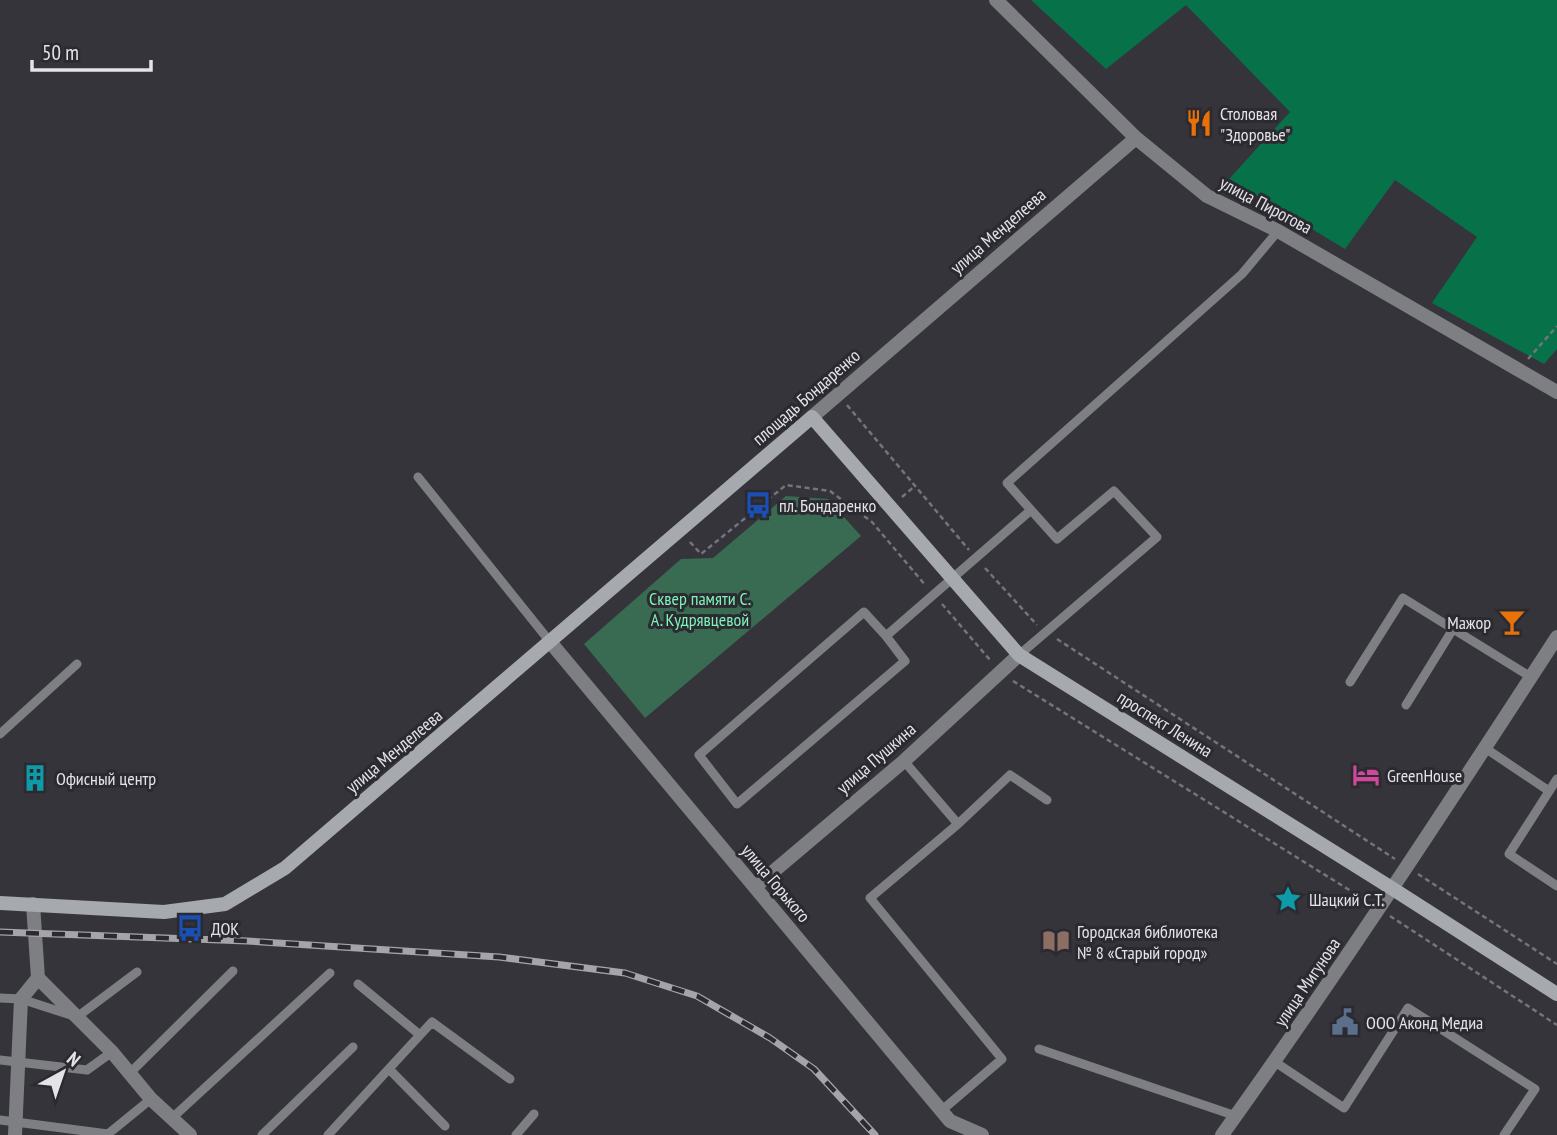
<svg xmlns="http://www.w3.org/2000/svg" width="1557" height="1135" font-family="'PT Sans Narrow',sans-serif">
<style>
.green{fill:#386b51}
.forest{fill:#07714a}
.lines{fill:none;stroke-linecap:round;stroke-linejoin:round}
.path{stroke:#75747a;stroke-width:2.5;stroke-dasharray:5 3.5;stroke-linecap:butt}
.service{stroke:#7e7f82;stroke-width:9}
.minor{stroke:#7e7f82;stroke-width:14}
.secondary{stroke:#a6a9ae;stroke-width:14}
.rail-casing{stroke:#a5a4a9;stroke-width:7}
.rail{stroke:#2b2a30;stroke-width:4.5;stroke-dasharray:13;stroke-linecap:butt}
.labels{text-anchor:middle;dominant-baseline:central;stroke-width:6;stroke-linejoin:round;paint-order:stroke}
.poi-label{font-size:18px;fill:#e4e3e7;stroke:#2b2a30;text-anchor:start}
.street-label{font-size:18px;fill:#e4e3e7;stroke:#2b2a30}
.park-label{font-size:18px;fill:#7df4b9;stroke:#2b2a30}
</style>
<rect width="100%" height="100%" fill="#35343b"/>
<path class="green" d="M 786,496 L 828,499 L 861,536 L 645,718 L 584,644 L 681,559 L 713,558 Z"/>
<path class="forest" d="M 1031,0 L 1557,0 L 1557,349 L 1544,364 L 1432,303 L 1477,237 L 1395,180 L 1345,249 L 1229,179 L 1290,112 L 1186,5 L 1106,69 Z"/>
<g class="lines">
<path class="path" d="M 1528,359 L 1557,326
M 847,405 L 969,550
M 902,497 L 915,486
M 690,542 L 701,554 L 786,485 L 830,491 L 872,522 L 926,586
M 985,568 L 1037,625
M 942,604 L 990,660
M 1057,639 L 1395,859
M 1013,681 L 1367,901
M 1418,874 L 1557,964
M 1390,916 L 1557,1025"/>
<path class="service" d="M 418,477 L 551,643
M 886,636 L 905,661 L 737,804 L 699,755 L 864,612 L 886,636 L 1031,510 L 1007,483 L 1242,274 L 1278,231
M 1019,655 L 1157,537 L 1114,491 L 1057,539 L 1031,510
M 1350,682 L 1403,598 L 1531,677
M 1406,705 L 1453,629
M 0,734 L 77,664
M 1485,748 L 1549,791
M 904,761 L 958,824 L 1010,775 L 1047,800
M 1557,779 L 1509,854 L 1557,886
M 0,998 L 21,999 L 77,1017 L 137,972
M 420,1035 L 432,1022 L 510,1079
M 1039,1049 L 1236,1116
M 0,1060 L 87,1070 L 112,1052
M 1275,1062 L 1344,1108 L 1408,1008 L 1535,1089 L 1504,1135
M 389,1069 L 445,1126
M 130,1073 L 233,971
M 941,1111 L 1002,1059 L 870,898 L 958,824
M 171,1119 L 330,973
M 0,1120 L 108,1134 L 151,1099
M 262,1135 L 353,1047
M 328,1135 L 420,1035 L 358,984
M 516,1135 L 534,1114"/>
<path class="minor" d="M 996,0 L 1136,138 L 1207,196 L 1278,231 L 1557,392
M 812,417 L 1136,138
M 551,643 L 950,1121 L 982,1135
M 755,887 L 904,761 L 1019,655
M 33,904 L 38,978 L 112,1052 L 151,1099 L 190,1135
M 15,1135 L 21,999 L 38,978
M 1222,1135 C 1339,972 1448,805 1557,637"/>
<path class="secondary" d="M 0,903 L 164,912 L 225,904 L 285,868 L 812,417 L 1019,655 L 1393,889 L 1557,994"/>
<defs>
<path id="rail" d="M 0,932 L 247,941 L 499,957 L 625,973 L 697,996 L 770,1038 L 814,1069 L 875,1135"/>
</defs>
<use href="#rail" class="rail-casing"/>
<use href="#rail" class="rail"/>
</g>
<defs>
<symbol id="restaurant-bare" viewBox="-9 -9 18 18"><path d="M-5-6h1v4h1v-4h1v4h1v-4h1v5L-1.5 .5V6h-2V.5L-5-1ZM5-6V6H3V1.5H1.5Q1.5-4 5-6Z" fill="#e8710a" stroke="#2b2a30" stroke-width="2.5" paint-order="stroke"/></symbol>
<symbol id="bus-bare" viewBox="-9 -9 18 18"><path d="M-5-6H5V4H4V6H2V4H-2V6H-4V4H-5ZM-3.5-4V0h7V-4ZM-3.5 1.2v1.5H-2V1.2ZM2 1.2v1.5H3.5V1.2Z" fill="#1a4fb4" stroke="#2b2a30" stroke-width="2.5" paint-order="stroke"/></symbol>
<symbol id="bar-bare" viewBox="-9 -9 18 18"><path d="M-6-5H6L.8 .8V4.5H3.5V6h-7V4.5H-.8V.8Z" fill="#e8710a" stroke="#2b2a30" stroke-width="2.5" paint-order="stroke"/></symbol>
<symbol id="hotel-bare" viewBox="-9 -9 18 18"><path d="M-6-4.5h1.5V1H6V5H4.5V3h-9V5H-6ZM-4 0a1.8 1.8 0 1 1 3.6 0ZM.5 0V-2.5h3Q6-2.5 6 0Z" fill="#d1479c" stroke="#2b2a30" stroke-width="2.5" paint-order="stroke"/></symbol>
<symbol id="building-bare" viewBox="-9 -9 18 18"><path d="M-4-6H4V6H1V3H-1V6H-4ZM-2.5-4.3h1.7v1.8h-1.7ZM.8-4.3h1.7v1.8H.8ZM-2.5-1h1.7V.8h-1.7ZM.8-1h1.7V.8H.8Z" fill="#0f9aa8" stroke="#2b2a30" stroke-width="2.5" paint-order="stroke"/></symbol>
<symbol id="sight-bare" viewBox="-9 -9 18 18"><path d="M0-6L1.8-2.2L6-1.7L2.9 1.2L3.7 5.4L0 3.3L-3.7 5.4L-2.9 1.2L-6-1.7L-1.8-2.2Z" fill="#0f9aa8" stroke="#2b2a30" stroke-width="2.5" paint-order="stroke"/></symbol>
<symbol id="library-bare" viewBox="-9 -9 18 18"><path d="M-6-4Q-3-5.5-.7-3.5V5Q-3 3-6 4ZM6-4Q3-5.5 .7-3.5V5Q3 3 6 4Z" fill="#8d6e63" stroke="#2b2a30" stroke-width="2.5" paint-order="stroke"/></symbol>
<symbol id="civic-bare" viewBox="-9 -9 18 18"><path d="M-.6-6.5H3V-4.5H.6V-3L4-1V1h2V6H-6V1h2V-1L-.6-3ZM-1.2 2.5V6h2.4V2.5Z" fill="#5c6f8a" stroke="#2b2a30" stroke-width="2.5" paint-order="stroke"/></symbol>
</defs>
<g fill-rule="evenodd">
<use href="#restaurant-bare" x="1180" y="104" width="38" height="38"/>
<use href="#bus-bare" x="739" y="486" width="38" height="38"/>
<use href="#bar-bare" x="1493" y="603" width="38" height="38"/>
<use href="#hotel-bare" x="1347" y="756" width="38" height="38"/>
<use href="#building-bare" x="16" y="759" width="38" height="38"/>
<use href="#sight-bare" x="1269" y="880" width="38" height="38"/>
<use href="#bus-bare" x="171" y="909" width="38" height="38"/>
<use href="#library-bare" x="1037" y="922" width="38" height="38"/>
<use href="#civic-bare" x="1326" y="1003" width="38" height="38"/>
</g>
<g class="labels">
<g class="poi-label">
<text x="1220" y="113">Столовая<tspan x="1220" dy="21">"Здоровье"</tspan></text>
<text x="779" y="505">пл. Бондаренко</text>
<text x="1491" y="622" text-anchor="end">Мажор</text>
<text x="1387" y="775">GreenHouse</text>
<text x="56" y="778">Офисный центр</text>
<text x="1309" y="899">Шацкий С.Т.</text>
<text x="211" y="928">ДОК</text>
<text x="1077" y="931">Городская библиотека<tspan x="1077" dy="21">№ 8 «Старый город»</tspan></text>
<text x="1366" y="1022">ООО Аконд Медиа</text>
</g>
<g class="street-label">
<text transform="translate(1266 205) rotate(28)">улица Пирогова</text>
<text transform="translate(998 231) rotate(-41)">улица Менделеева</text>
<text transform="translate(806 397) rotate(-41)">площадь Бондаренко</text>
<text transform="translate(1165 724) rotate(32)">проспект Ленина</text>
<text transform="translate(394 751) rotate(-40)">улица Менделеева</text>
<text transform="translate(876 758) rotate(-41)">улица Пушкина</text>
<text transform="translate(776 883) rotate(50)">улица Горького</text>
<text transform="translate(1307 982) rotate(-56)">улица Мигунова</text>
</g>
<g class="park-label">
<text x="700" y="598">Сквер памяти С.<tspan x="700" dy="21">А. Кудрявцевой</tspan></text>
</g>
</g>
<g transform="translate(63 1072) rotate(40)" stroke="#2b2a30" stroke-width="5" paint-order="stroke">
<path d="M0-5L12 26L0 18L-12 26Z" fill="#e4e3e7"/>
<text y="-10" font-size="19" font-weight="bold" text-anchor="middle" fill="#e4e3e7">N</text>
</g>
<path d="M32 60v10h119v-10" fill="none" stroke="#e4e3e7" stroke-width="3.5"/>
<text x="42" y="60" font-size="21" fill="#e4e3e7" stroke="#2b2a30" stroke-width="5" paint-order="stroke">50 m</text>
</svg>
